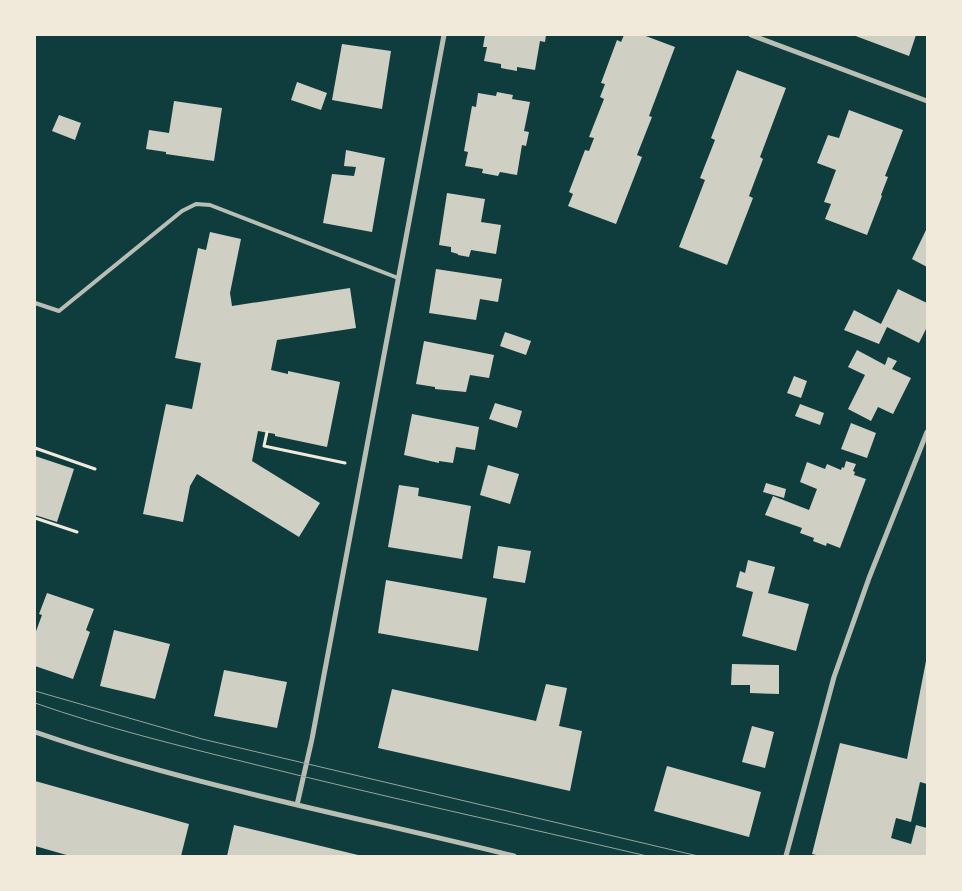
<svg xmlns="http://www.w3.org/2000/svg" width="962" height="891" font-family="'IBM Plex Sans',sans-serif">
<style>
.building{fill:#cfcfc3}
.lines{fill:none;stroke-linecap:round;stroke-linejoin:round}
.path{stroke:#f1e9da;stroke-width:3}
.service{stroke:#b8beb3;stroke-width:4}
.minor{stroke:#b8beb3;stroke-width:5}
.tram{stroke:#97a49c;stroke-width:1}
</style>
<rect width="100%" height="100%" fill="#0f3d3e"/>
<path class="building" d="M 485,35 L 546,35 L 545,42 L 540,41 L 535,70 L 517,67 L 517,71 L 501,68 L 501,64 L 484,61 L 487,47 L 483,47 Z
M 624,35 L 643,35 L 675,47 L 649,116 L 652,117 L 637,155 L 642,157 L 616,224 L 568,206 L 573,194 L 569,192 L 585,150 L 589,151 L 594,138 L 589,137 L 604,99 L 600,97 L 605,84 L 601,83 L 617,40 L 621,42 Z
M 853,35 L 916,35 L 909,56 Z
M 342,44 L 391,51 L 382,109 L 332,100 Z
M 737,70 L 786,88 L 760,157 L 763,159 L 749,196 L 753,198 L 727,265 L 679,247 L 705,180 L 700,178 L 715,140 L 711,138 Z
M 297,82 L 327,93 L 321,110 L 291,100 Z
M 497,92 L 513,95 L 512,99 L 530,102 L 524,131 L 529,132 L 526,146 L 522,145 L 517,175 L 500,172 L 498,176 L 482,173 L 483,169 L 465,166 L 468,152 L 464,151 L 472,106 L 476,107 L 478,93 L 496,96 Z
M 174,101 L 222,108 L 214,161 L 166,154 L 166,152 L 146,149 L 149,130 L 169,133 Z
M 849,110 L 903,130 L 885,176 L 888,177 L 881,195 L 882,196 L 867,235 L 825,219 L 831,204 L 824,202 L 836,170 L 817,163 L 828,135 L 839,138 Z
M 59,115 L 81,123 L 75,140 L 52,131 Z
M 346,150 L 385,158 L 372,232 L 323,223 L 332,174 L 354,176 L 356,167 L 344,166 Z
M 447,193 L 485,199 L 481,222 L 501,225 L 496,254 L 471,250 L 469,257 L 458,255 L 458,254 L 451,252 L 451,247 L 439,245 Z
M 927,228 L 927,267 L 912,259 Z
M 210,232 L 241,239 L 230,293 L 232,306 L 350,288 L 356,328 L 277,340 L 271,370 L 288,374 L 288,371 L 340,382 L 327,447 L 275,436 L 275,434 L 258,431 L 252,461 L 320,503 L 299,537 L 197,474 L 190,486 L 183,522 L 143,514 L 166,404 L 192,409 L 201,363 L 175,358 L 198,248 L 206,250 Z
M 436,269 L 502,279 L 498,302 L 480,299 L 476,320 L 429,313 Z
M 898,289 L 927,303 L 927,327 L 919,343 L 887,327 L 879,344 L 844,330 L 854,310 L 881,324 Z
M 505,332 L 531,341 L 526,355 L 500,346 Z
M 424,341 L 494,355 L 489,378 L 470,375 L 466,392 L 435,389 L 435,387 L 416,384 Z
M 857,350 L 885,365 L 888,357 L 897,361 L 892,369 L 911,378 L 893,414 L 878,407 L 871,421 L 848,409 L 865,375 L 848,367 Z
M 794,376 L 807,381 L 801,398 L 787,393 Z
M 495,403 L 522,411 L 517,428 L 489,419 Z
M 800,404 L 824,413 L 820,425 L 795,416 Z
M 412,414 L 479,427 L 475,450 L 456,447 L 453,463 L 439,461 L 439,463 L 404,455 Z
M 851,423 L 876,433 L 867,458 L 841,449 Z
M 35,456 L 74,469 L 57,522 L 35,515 Z
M 846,461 L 856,464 L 853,471 L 855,472 L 854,475 L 866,479 L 840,548 L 827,543 L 826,546 L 813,541 L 814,538 L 800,533 L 802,528 L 765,515 L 773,496 L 809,510 L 817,489 L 800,482 L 807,462 L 825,469 L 827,464 L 841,470 L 842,467 L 844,468 Z
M 488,465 L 519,474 L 510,504 L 480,495 Z
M 766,483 L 786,489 L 784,498 L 763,492 Z
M 399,485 L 419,488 L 418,496 L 471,506 L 462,559 L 388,547 Z
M 498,546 L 531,551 L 525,583 L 493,578 Z
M 748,560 L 775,567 L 768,593 L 809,604 L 796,651 L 742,636 L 753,592 L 736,587 L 740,571 L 745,573 Z
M 386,580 L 487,598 L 478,651 L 378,633 Z
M 47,593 L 94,609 L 86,630 L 90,632 L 73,679 L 35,666 L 35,634 L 42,615 L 39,614 Z
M 114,630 L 170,644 L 155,699 L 100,686 Z
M 926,661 L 927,784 L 920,782 L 911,822 L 896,818 L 891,838 L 911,844 L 916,825 L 927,828 L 927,856 L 821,856 L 812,854 L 840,743 L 907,759 Z
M 732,664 L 779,665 L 779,694 L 750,693 L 750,685 L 731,685 Z
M 224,670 L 287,682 L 277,728 L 214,716 Z
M 546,684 L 567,688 L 559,726 L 582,731 L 570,791 L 378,748 L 392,689 L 536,721 Z
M 752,726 L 774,732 L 765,768 L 742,762 Z
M 667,766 L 761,792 L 749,837 L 654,811 Z
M 35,781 L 189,824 L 181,856 L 70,856 L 35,846 Z
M 234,825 L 358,855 L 358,856 L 227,856 Z"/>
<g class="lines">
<path class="path" d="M 267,432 L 264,446 L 345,463
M 35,448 L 95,469
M 35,518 L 77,532"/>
<path class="service" d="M 35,303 L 59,311 L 182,211 L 196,204 L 210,205 L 398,278"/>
<path class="minor" d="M 751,35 L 927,101
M 35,732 C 191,786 354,816 514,856
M 297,805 L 312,739 L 444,35
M 786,856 L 834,677 L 869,578 L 927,432"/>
<path class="tram" d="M 35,691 L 202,739 L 698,856
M 35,703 C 106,728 180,746 253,764 C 384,797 515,825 647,856"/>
</g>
<rect width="962" height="891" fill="none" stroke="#f1e9da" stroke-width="72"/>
</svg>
